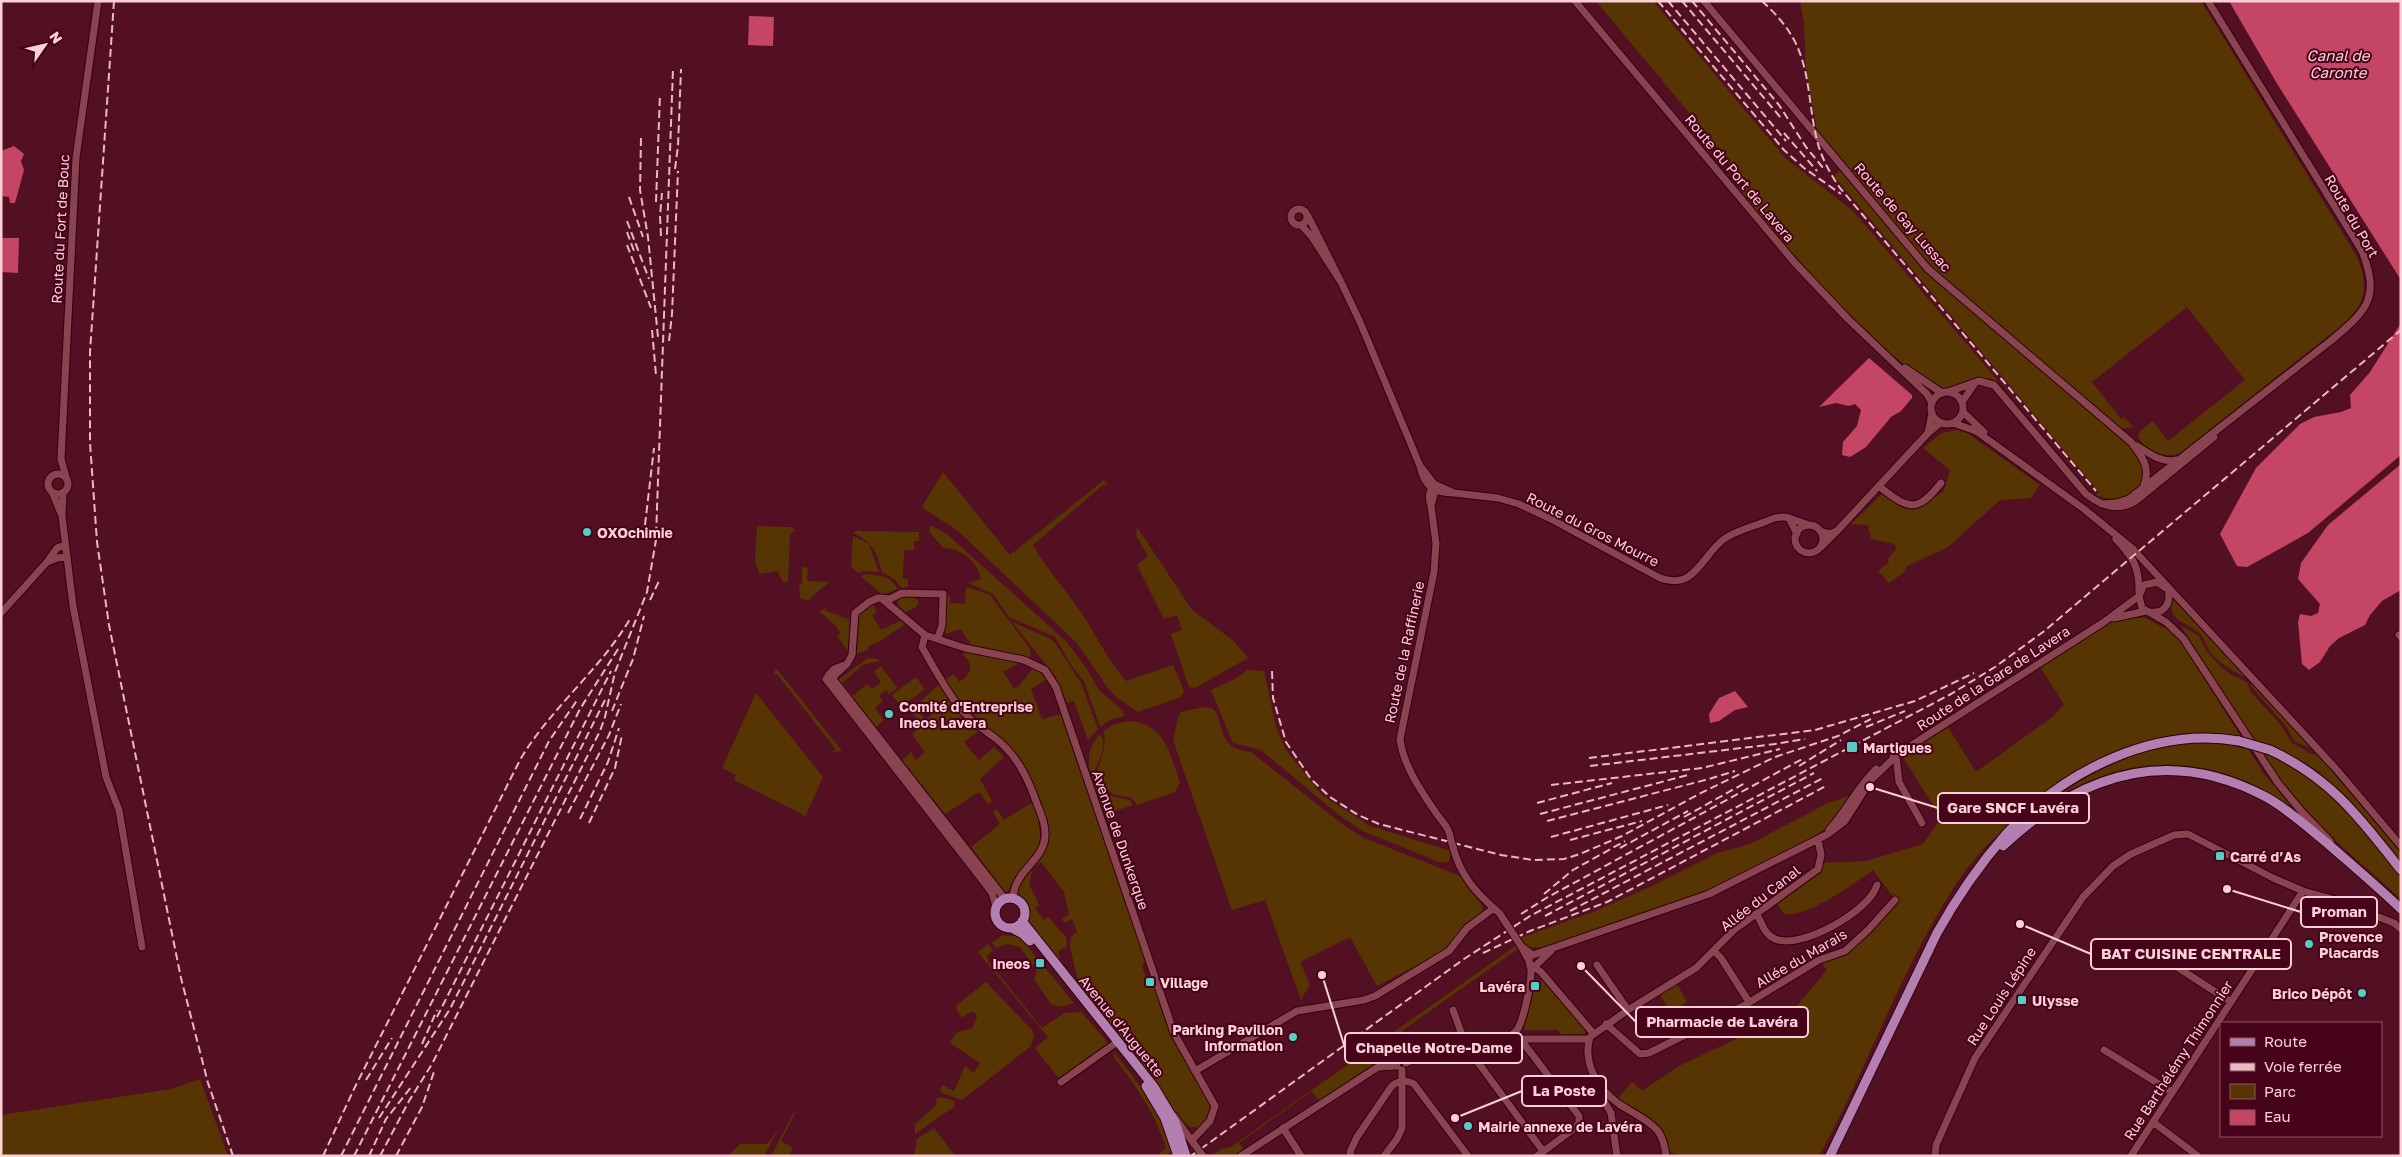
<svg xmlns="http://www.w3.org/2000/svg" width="2402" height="1157" font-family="'Golos Text',sans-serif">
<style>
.green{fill:#573502}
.water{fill:#c44564}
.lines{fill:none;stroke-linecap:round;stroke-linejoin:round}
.minor-casing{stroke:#30000e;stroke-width:9}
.major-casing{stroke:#30000e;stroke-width:11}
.minor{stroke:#8a4351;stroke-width:7}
.major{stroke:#b37fb0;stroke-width:9}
.rail{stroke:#e7b9c0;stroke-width:2;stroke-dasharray:8 4;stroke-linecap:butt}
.minor-bridge-casing{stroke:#30000e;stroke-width:9;stroke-linecap:butt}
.major-bridge-casing{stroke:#30000e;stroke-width:11;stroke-linecap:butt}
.minor-bridge{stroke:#8a4351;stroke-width:7}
.major-bridge{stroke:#b37fb0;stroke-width:9}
.poi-dot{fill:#55cec5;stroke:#470319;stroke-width:2}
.labels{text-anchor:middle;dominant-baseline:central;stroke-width:4;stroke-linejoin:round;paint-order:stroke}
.street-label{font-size:14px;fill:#fcd0d6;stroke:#470319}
.poi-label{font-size:14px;font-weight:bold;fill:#fcd0d6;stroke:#470319;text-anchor:start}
.water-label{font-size:15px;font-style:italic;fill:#f6d3d8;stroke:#470319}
.leader{fill:none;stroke:#fcd0d6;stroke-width:2}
.callout-dot{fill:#fcd0d6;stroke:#470319;stroke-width:2}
.callout{fill:#470319;stroke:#fcd0d6;stroke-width:2}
.callout-label{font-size:15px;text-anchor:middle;font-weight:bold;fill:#fcd0d6}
</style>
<rect width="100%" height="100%" fill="#531023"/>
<path class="green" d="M 1596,1 L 1653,1 L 1785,158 L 1853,211 L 1999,382 C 1974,368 1960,395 1938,387 C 1929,384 1920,375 1912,370 C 1886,352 1864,329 1842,307 C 1805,269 1772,230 1738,190 L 1747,182 Z
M 1800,1 L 2201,1 L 2356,255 C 2368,285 2368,299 2346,322 L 2180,453 C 2166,459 2143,451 2138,436 L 2140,431 L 2153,421 L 2168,441 L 2245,380 L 2187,307 L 2092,382 L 2121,419 L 2124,417 L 2133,427 L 2120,429 L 1930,267 L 1817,130 L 1806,68 L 1804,24 Z
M 1840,170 L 1932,278 L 2130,447 C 2160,482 2132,510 2096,495 L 2099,492 L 1834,176 Z
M 1957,430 L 1967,433 L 2040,485 L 2031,498 L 2000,500 L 1948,547 L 1907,566 L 1904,572 L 1889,583 L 1878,571 L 1889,562 L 1888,559 L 1896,549 L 1895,544 L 1871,539 L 1868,525 L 1851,524 L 1883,493 L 1909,507 L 1918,508 L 1944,491 L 1950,470 L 1923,448 L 1942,433 Z
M 943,472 L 1010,555 L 1104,480 L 1107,485 L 1103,485 L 1033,545 C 1047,570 1066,590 1082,614 C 1097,637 1108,660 1126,681 L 1173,665 L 1184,691 L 1181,697 L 1138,712 L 1116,697 L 1108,688 L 1077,643 L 958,531 L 923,508 L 923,505 Z
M 931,525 L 948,535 L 1067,642 L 1084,665 L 1100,691 L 1123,711 L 1124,716 L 1110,720 L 1100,727 L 1084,681 L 1071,665 L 1055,637 L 1009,617 L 993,594 L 968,583 L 981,579 C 978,562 960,547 943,548 L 929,531 Z
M 757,526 L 791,527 L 795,530 L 790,534 L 788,581 L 784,583 L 777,571 L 759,574 L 755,560 Z
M 1137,527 L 1192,610 L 1234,641 L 1248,658 L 1195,688 L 1189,687 L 1171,634 L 1182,630 L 1177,615 L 1164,619 L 1137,565 L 1146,558 L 1147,554 L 1136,536 Z
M 857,531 L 919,532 L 919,541 L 914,541 L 914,550 L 904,550 L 903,578 L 908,580 L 908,587 L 902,588 L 894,579 L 882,572 C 877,553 873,542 853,533 Z
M 853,536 L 869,544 L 879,572 L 865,571 L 858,573 L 851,566 Z
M 802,567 L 808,568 L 807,581 L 829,582 L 807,601 L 800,598 L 799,586 L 802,584 Z
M 866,574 C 879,576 892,575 897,589 L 883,595 L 860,576 Z
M 966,587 L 989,594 L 993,599 L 1030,649 L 1030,656 L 1027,658 L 966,647 L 970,643 L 961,629 L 945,634 L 946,596 L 950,596 L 950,603 L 965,604 Z
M 902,597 L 915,597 L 919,602 L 916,607 L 905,613 L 898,605 L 898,601 Z
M 2173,600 L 2176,602 L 2247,678 C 2233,671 2221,665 2210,652 C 2206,646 2204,636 2198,632 C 2187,622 2166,621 2173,600 Z
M 873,605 L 877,612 L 872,615 L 881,630 L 902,620 L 905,624 L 879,642 L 869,646 L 868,650 L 857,654 L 858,615 Z
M 826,607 L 825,610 L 850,620 L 848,651 L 837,636 L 841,633 C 834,623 828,618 819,612 Z
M 2125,617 L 2145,618 L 2164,628 L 2166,626 L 2179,639 L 2241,737 C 2181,724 2123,742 2073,776 C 2037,802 2001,827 1973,861 C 1954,884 1940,910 1926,935 C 1887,1007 1859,1084 1819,1156 L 1682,1156 L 1670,1152 L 1663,1131 L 1617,1099 L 1632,1082 L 1642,1091 L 1679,1066 L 1768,1024 L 1796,1007 L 1827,970 L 1820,962 L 1854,947 L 1897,902 L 1873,870 C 1855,883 1807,918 1784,914 L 1777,903 C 1791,893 1816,880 1823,863 L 1866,861 L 1923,844 L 1941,818 L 1903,757 L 1948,727 L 1976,772 L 2054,716 L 2064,704 L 2040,667 L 2112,622 Z
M 1012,622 L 1051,639 L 1055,643 L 1081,683 L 1098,729 L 1088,740 L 1074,701 L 1067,703 L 1055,676 Z
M 2181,626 L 2198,635 L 2207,652 L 2221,667 L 2233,676 L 2247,682 L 2250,691 L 2281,725 L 2292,743 L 2311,754 L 2316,754 L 2327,765 L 2401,853 L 2401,862 L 2347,797 L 2318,771 L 2288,753 L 2252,740 Z
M 965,651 L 1021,662 L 1003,672 L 1014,688 L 1018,687 L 1033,668 L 1048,678 L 1031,689 L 1042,719 L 1062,714 L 1146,959 L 1142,966 L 1149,985 L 1156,987 L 1169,1025 L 1187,1063 L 1212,1107 L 1209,1118 L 1200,1127 L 1190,1127 L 1182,1121 L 1028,923 L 1027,906 L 1017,893 L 1018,886 L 1029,869 L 1032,871 L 1029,884 L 1039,905 L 1035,908 L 1044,920 L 1048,917 L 1066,937 L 1067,947 L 1058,951 L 1061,963 L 1079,985 L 1070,947 L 1071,937 L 1077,932 L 1072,919 L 1065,923 L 1062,919 L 1069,914 L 1064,892 L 1041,862 L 1036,866 L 1034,864 L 1044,852 L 1048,836 L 1029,774 L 1018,756 L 1003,741 L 969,714 L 943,681 L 954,674 L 959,682 C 971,675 975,665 963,655 Z
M 868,658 L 878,659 L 879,661 L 863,665 L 842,683 L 853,696 L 867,684 L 872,689 L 881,682 L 874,672 L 881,666 L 897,688 L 889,694 L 886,690 L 879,696 L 883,701 L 875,708 L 884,720 L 876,727 L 840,682 L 839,679 Z
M 776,668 L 842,751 L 833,752 L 832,751 L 836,750 L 777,674 L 773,675 Z
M 1247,670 L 1264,671 L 1276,727 L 1286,750 L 1322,795 L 1370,826 L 1451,851 L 1449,861 L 1443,863 L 1436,861 L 1363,831 L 1339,815 L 1261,750 L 1233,743 L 1211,690 L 1237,678 Z
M 916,677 L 925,689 L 901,707 L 892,695 Z
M 2251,682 L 2314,750 L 2294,741 L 2286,726 L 2251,686 Z
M 939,684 L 980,730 L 964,742 L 979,760 L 994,747 L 1004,757 L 980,779 L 992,801 L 988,804 L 979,792 L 945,814 L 902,760 L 911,752 L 916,760 L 925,752 L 912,734 L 923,725 L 913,714 L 917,711 L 927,720 L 933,712 L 920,702 Z
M 756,693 L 823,777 L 805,817 L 800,813 L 734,780 L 736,775 L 722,768 Z
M 1205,707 L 1213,709 L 1216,712 C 1224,735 1223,749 1251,752 L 1342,824 L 1364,838 L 1460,876 L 1482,905 L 1483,912 L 1450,947 L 1427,962 L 1425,961 L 1377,986 L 1350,937 L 1300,962 L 1310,984 L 1301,1000 L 1265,900 L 1232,910 L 1173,740 L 1178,717 L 1181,712 Z
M 1130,721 C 1166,725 1169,753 1180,782 L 1175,792 L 1137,805 L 1132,798 L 1116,795 L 1098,785 C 1092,769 1110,751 1103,731 L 1115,724 Z
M 1100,734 C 1117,761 1057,788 1130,800 L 1133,805 L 1106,814 L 1103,813 C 1094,788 1078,756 1100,734 Z
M 2211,742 L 2248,749 L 2264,774 L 2290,804 L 2288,806 L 2182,768 L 2084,785 L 2061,794 C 2108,762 2153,743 2211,742 Z
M 2261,753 L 2288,762 L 2329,791 L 2368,835 L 2401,876 L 2401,899 L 2316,823 L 2284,786 Z
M 1852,795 L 1826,828 L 1814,837 L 1711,890 L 1554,945 C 1540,948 1529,951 1518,939 L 1593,912 L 1652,886 L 1717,853 L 1750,844 L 1828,803 Z
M 1033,802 C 1052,860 1029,847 1008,891 L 1005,892 L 971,847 L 1000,824 L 993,812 L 997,809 L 1004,820 Z
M 1003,935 L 1020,937 L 1074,1003 L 1060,1007 L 1051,1004 L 1034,979 L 1037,971 L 1020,947 L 1007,944 L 996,948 L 992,943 Z
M 988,944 L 993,950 L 987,956 L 988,961 L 1042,1028 L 1064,1013 L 1081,1012 L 1108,1043 L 1060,1080 L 1035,1048 L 1048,1037 L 978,952 Z
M 1517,945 L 1519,948 L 1512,953 L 1403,1030 L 1408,1054 L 1389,1058 L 1381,1055 L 1376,1056 L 1372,1065 L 1319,1101 L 1312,1091 L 1239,1143 L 1244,1149 L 1234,1156 L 1211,1156 L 1221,1149 L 1231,1147 Z
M 1537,979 L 1546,981 L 1585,1029 L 1585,1034 L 1561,1035 L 1558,1030 L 1524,1030 Z
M 986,982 L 1032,1030 L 1034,1035 L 1031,1046 L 962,1100 L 942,1093 L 940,1090 L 942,1085 L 954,1091 L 965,1066 L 974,1073 L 980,1063 L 950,1043 L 956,1033 L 972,1028 L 977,1017 L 974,1012 L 970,1012 L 962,1018 L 956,1008 L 957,1005 Z
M 1677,984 L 1687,1002 L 1680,1006 L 1693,1027 L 1683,1032 L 1660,995 Z
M 1115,1053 L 1158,1110 L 1174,1149 L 1165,1156 L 1157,1156 L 1166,1148 C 1155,1112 1135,1085 1113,1056 Z
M 200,1079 L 228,1156 L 1,1156 L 1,1115 L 171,1089 Z
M 940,1097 L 953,1100 L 955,1106 L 915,1134 L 915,1124 L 936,1105 L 937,1098 Z
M 794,1112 L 795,1113 L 781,1141 L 793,1148 L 789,1156 L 771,1156 Z
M 934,1128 L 955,1156 L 914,1156 L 917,1139 Z
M 778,1130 L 764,1156 L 728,1156 L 740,1144 L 767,1144 Z"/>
<path class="water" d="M 2229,1 L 2401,1 L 2401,280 L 2276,82 Z
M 749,16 L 774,17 L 773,46 L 748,45 Z
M 14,146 L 24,154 L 21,161 L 24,170 L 15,203 L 10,203 L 9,197 L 1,196 L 1,151 Z
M 1,238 L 19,238 L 18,273 L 1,272 Z
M 2401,323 L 2401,455 L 2308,533 L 2247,567 L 2237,566 L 2220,534 L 2256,468 L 2300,424 L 2314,417 L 2341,412 L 2351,408 L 2350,395 L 2370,372 Z
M 1869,358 L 1912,395 L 1912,398 L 1901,411 L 1891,417 L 1866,447 L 1850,457 L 1842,455 L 1843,442 L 1857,426 L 1861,410 L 1855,404 L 1849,406 L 1836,403 L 1819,407 Z
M 2401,464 L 2401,590 L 2382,601 L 2370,615 L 2365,625 L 2339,638 L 2330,646 L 2320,662 L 2309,670 L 2302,664 L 2298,622 L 2300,614 L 2311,616 L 2318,613 L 2320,604 L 2298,579 L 2301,563 L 2328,525 Z
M 1735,691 L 1748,707 L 1735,710 L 1719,721 L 1710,723 L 1709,714 L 1719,698 Z"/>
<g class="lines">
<defs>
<path id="minor" d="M 1575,1 L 1795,263 L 1848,319 L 1927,394 L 1932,403
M 1704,1 L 1928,269 L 2131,442 C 2142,456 2151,468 2144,485
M1291 217a8 8 0 1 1 16 0a8 8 0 1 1-16 0Z
M 1301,225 L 1312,237 L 1341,282 L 1308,216
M 1341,282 L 1360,322 L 1420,466
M 1905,368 L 1942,393
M1931 408a16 16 0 1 1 32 0a16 16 0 1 1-32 0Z
M 1948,392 L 1979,381 L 1994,385 L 2086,494 C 2103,507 2119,512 2137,500 L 2214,437
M 1962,402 L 1975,383
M 1963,412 L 1984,432
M 1932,413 L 1928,433 L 1940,423
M 1953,423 L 1976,431 L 2084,509 L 2133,549 L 2337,770 L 2401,846
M 2137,446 C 2149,453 2162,464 2177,460
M48 484a10 10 0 1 1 20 0a10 10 0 1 1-20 0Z
M 66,477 L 61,459 L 76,158 L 98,1
M 1434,484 C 1429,492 1428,497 1431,506 C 1433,498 1436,492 1434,484 L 1420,466 C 1424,486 1434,493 1454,493 L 1434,484
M 1880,487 C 1909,510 1917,513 1941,483
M 1454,493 L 1498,498 L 1519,504 L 1549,518 L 1660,578 C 1695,591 1702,555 1724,539 C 1734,532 1748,528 1759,524 C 1770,520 1778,515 1789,518
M 53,494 L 62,516 L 63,493
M 2102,504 L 2116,503 L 2129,499 L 2333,339 C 2368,309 2380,298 2362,251 L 2208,1
M 1431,506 L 1436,543 L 1434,572 L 1400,739 C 1403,765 1421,791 1436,813 C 1443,823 1449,827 1451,840
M 62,516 L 73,606 L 106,777 L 119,810 L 142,947
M1795 539a14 14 0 1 1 28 0a14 14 0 1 1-28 0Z
M 1820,531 L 1830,534 L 1837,531 L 1821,547
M 1837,531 L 1928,433
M 1797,534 L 1789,518 L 1809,525
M 2116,539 C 2133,559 2139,564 2139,592
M 65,545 L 57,548 L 47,562 L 57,558 L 66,557
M 2166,588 L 2157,582 L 2144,585 L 2139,596 L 2142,608 L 2166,622 L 2183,638 L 2278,783 L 2302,812 L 2330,841
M 881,598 L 925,635 L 965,648 L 1024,660 L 1045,670 L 1056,687 L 1174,1033 L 1215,1106 L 1210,1121 L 1192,1140
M 2150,612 C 2167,614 2171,601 2168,587
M 1,613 L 47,562
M 2114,618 L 2146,611
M 925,635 L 922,647 C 934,668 945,689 960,708 C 969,720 983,729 995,738 C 1017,755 1028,778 1037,804 C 1041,814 1046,825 1045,837 C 1043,862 1014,870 1013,899
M 2399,635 L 2401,637
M 847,664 L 852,655 L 855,613 L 869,602 L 878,598 L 890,599 L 902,593 L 943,594 L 942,626 L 938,637
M 847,664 L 832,678 L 826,679 L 834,669 Z
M 829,674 L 1005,899
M 826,679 L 980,877 L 992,893 L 996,906
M 1896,756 L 1899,782 L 1922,823
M 1893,757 L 2104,622 L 2139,596
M 1829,830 C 1847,811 1857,787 1876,769
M 1453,847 C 1460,875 1476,893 1497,911
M 1757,915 C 1763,924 1763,933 1775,939 C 1801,950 1870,911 1877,885
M 1714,951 L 1721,958 L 1749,1002
M 2163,958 L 2231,1002
M 1528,959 L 1521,946 L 1533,955
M 1530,964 L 1541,972 L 1593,1033
M 1597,965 L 1628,1010
M 1535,966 L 1551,951
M 1453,1010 L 1466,1046 L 1543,1151
M 1606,1024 L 1640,1054 L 1649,1053 L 1745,1005 L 1819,960 L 1845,951 L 1868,930 L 1895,900
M 1515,1032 L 1579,1116 L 1579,1123 L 1575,1128 L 1537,1156
M 1522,1039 L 1589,1039
M 2104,1050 L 2172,1092
M 1406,1063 L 1422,1056 L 1501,1040 C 1507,1038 1513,1035 1517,1030 C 1524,1019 1531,984 1531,971 C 1531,965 1527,962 1530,956 L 1709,894 L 1828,834 L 1845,821 L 1871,780 L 1896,756
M 1195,1071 L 1297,1011 L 1364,1000 L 1375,996 L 1449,951 L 1467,928 L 1494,908
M 1061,1082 L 1113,1045
M 1602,1088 L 1601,1096 L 1611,1113 L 1617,1156
M 1174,1116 L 1194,1144
M 2153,1122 L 2198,1156
M 1283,1128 L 1301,1156
M 1241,1156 L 1378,1067 L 1397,1066
M 1351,1156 L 1350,1152 L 1357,1137 L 1391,1087 C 1397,1080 1407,1080 1414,1084 L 1468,1156
M 1384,1156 L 1397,1139 L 1402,1128 L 1402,1070
M 1666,1156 C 1665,1147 1663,1137 1657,1130 C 1647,1119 1631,1112 1619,1104 C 1598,1089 1582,1063 1590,1037 L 1628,1010 L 1696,968 L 1734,930 L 1818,869 L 1821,855 L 1818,839
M 1935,1156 L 1936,1145 L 1975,1058 L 2083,897 L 2113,866 L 2131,854 L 2174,835 L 2188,834 L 2273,878 L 2303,891 L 2332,899 L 2394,923 L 2401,929
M 2131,1156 L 2303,891"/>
<path id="major" d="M 2270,750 C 2332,779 2360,818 2401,870
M 2003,846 C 2080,774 2168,745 2266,797 C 2288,809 2307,827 2327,843 C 2352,865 2377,886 2401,909
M995 913a15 15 0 1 1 30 0a15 15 0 1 1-30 0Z
M 1022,921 L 1154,1087 L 1175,1122 L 1186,1156
M 1012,928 L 1023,934 L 1030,941
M 1146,1086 L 1165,1118 L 1178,1156
M 1830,1156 L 1937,933 C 1957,897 1980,864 2007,833 C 2064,771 2154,726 2239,741"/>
</defs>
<use href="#minor" class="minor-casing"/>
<use href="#major" class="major-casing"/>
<use href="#minor" class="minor"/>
<use href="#major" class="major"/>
<path class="rail" d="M 114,1 L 90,352 L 90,443 L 97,542 L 109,625 L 181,978 L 208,1083 L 233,1156
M 1658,1 L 1784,150 L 1804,168 L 1841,194
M 1668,1 L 1786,141
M 1682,1 L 1781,118
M 1692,1 L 1779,105 L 1806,147 L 1824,169
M 1762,1 C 1776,14 1789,28 1797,46 C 1810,75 1809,106 1816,136 C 1820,155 1829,172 1840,188 L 2096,491
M 1784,133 L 1817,171
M 641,138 L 640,190 L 648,237 L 658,337
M 675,169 L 678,146 L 681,69
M 629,197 L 643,237
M 656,202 L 660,94
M 627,221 L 649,279
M 627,232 L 634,251
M 661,236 L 660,216 L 662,193
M 627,245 L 651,308
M 652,330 L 656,375
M 669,341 L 672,314 L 678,171
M 645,525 L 654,448
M 650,600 L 659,581
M 1272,671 L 1273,698 L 1286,742 L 1311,779 L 1330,797 L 1358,815 L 1379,824 L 1501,855 L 1533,860 L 1564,859 L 1580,854 L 1622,836 L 1699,794 L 1775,757 L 1838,736 L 1871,719
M 612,711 L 633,659 L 644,616
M 1866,727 L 1905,711
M 1589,758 L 1815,730 L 1915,701 L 1974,673
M 1590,766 L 1775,744 L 1805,739
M 1799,766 L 1841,740
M 1551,785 L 1702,768 L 1780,749
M 1537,803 L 1612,783
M 568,813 L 609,735 L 621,704
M 1540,814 L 1688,775
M 1684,817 L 1745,783
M 580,819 L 608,762 L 619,728
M 1547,821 L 1709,779 L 1735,771
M 589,823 L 615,768 L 622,735
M 1551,837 L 1668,805
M 1570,840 L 1642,821
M 1620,848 L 1688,811
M 1544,894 L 1573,870 L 1625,841
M 1570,911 L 1823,778
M 1521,914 L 1548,897 L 1804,758
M 1545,916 L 1814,773
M 1483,953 L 1530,931 L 1607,902 L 1826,786
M 437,1017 L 611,671
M 422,1044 L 437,1010
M 366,1080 L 392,1038
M 379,1118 L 450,1009 L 605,700
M 323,1156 L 354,1089 L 520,760 C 549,710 599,671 630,619
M 341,1156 L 549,741 L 578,699
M 354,1156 L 580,709 L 620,646
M 369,1156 L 386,1119 L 412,1086
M 380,1156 L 409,1101 L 432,1064 L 600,731 L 605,717 L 615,672 L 647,592 L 656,540 L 657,508 L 673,69
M 396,1156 L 422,1107 L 435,1069
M 1191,1156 L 1464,959 L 1530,916 L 1951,694 L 1995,667 L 2043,632 L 2401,330"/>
<defs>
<path id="minor-bridge" d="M 1451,840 L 1453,847
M 1500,914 L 1521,946
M 1195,1145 L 1203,1156"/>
<path id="major-bridge" d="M 2239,741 L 2270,750"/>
</defs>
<use href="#minor-bridge" class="minor-bridge-casing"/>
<use href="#major-bridge" class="major-bridge-casing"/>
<use href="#minor-bridge" class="minor-bridge"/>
<use href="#major-bridge" class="major-bridge"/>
</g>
<g class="poi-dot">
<circle cx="587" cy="532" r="5"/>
<circle cx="889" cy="714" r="5"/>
<rect x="1846" y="741" width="12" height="12" rx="2.5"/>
<rect x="2215" y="851" width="10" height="10" rx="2.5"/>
<circle cx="2309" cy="944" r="5"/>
<rect x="1035" y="958" width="10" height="10" rx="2.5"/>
<rect x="1145" y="977" width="10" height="10" rx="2.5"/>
<rect x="1530" y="981" width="10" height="10" rx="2.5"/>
<circle cx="2362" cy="993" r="5"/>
<rect x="2017" y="995" width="10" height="10" rx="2.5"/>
<circle cx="1293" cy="1037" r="5"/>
<circle cx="1468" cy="1126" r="5"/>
</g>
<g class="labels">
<g class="street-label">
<text transform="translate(1740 178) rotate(50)">Route du Port de Lavera</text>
<text transform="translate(2352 216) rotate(60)">Route du Port</text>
<text transform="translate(1903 217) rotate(49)">Route de Gay Lussac</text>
<text transform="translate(60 229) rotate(-87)">Route du Fort de Bouc</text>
<text transform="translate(1593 529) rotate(27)">Route du Gros Mourre</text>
<text transform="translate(1404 652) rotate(-78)">Route de la Raffinerie</text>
<text transform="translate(1993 678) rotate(-33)">Route de la Gare de Lavera</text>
<text transform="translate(1121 840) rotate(71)">Avenue de Dunkerque</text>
<text transform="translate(1760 898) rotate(-38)">Allée du Canal</text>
<text transform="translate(1801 958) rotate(-30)">Allée du Marais</text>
<text transform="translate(2001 996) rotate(-57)">Rue Louis Lépine</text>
<text transform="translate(1122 1026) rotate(51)">Avenue d'Auguette</text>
<text transform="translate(2178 1060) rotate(-57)">Rue Barthélémy Thimonnier</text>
</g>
<g class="poi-label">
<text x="597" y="532">OXOchimie</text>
<text x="899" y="706">Comité d'Entreprise<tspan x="899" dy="16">Ineos Lavera</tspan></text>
<text x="1863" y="747">Martigues</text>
<text x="2230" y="856">Carré d’As</text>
<text x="2319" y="936">Provence<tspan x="2319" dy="16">Placards</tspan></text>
<text x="1030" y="963" text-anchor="end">Ineos</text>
<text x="1160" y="982">Village</text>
<text x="1525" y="986" text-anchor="end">Lavéra</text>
<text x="2352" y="993" text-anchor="end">Brico Dépôt</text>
<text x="2032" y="1000">Ulysse</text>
<text x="1283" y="1029" text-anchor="end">Parking Pavillon<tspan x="1283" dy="16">Information</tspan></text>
<text x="1478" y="1126">Mairie annexe de Lavéra</text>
</g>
<g class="water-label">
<text x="2338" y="55">Canal de<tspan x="2338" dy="17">Caronte</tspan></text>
</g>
</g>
<path class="leader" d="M1870 787L1938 808M2227 889L2301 912M2020 924L2091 954M1581 966L1636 1022M1322 975L1345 1048M1455 1118L1522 1091"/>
<g class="callout-dot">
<circle cx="1870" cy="787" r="5"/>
<circle cx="2227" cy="889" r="5"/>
<circle cx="2020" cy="924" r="5"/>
<circle cx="1581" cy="966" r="5"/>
<circle cx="1322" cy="975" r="5"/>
<circle cx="1455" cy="1118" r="5"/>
</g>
<g class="callout">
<rect x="1938" y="793" width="151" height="30" rx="5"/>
<rect x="2301" y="897" width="76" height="30" rx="5"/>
<rect x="2091" y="939" width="200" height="30" rx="5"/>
<rect x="1636" y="1007" width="172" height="30" rx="5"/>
<rect x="1345" y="1033" width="177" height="30" rx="5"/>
<rect x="1522" y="1076" width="84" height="30" rx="5"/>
</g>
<g class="callout-label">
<text x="2013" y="813">Gare SNCF Lavéra</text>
<text x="2339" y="917">Proman</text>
<text x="2191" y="959">BAT CUISINE CENTRALE</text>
<text x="1722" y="1027">Pharmacie de Lavéra</text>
<text x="1434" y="1053">Chapelle Notre-Dame</text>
<text x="1564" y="1096">La Poste</text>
</g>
<rect width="2402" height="1157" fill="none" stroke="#fcd0d6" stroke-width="5"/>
<rect x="2220" y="1022" width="162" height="115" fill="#470319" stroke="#8f5565"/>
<rect x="2230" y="1038" width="25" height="8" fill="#b37fb0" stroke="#8f5565"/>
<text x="2264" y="1047" font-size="15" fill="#fcd0d6">Route</text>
<rect x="2230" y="1063" width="25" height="8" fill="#e7b9c0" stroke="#8f5565"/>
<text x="2264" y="1072" font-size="15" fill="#fcd0d6">Voie ferrée</text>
<rect x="2230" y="1084" width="25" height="15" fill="#573502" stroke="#8f5565"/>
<text x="2264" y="1097" font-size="15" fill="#fcd0d6">Parc</text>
<rect x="2230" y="1110" width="25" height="15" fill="#c44564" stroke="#8f5565"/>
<text x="2264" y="1122" font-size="15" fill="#fcd0d6">Eau</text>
<g transform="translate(45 45) rotate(56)" stroke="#470319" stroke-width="4" paint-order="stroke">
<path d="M0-4L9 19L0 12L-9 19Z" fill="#fcd0d6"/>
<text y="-8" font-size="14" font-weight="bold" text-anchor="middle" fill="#fcd0d6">N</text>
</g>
</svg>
